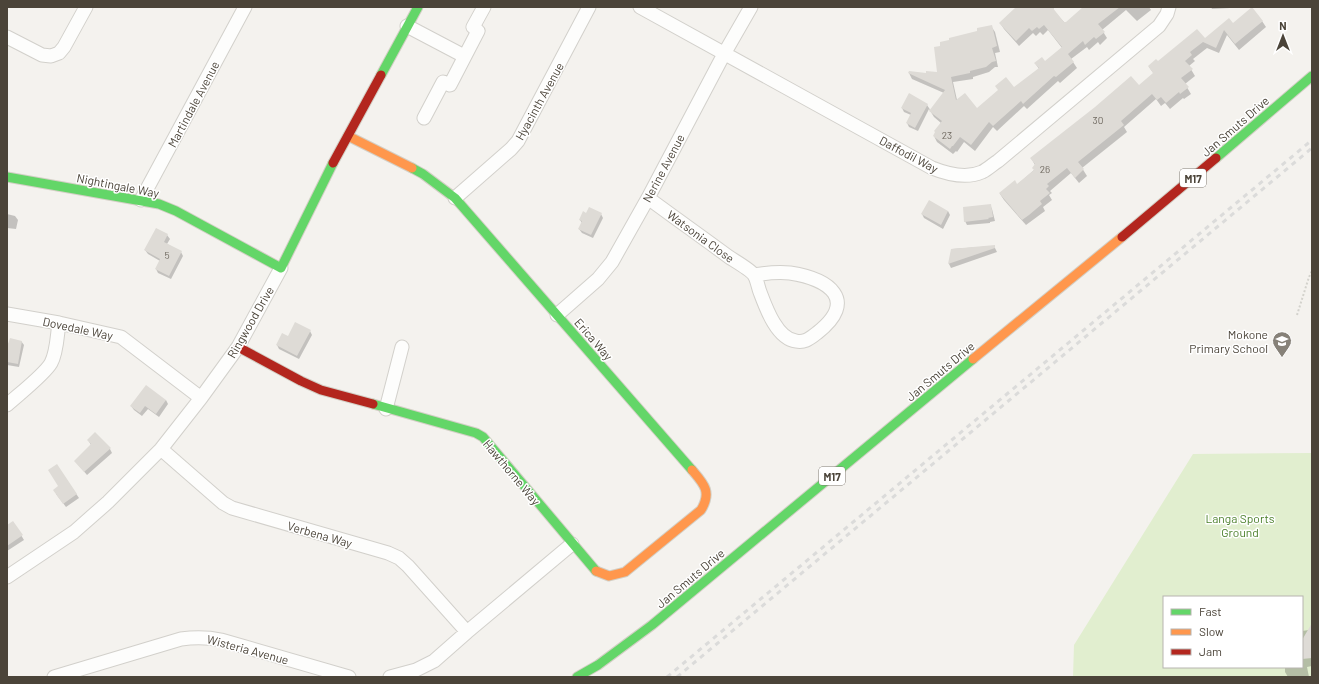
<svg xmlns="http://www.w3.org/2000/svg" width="1319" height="684" font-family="Barlow,sans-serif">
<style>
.green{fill:#e1eecf;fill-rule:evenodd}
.shadow{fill:#0003}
.building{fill:#dedbd6}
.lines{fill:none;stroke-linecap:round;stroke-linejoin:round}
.street-casing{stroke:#d2d0cb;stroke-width:15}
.fast-casing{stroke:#d3cfc5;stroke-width:11}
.slow-casing{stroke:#d3cfc5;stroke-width:11}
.jam-casing{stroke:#d3cfc5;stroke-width:11}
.path{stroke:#d3d2cc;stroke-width:2;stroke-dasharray:2 2;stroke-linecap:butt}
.street{stroke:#fdfdfc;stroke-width:13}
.fast{stroke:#63d668;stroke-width:9}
.slow{stroke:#ff974d;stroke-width:9}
.jam{stroke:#b3261e;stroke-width:9}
.rail{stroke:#dbdbda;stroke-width:3;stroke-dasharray:5 5;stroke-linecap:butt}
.labels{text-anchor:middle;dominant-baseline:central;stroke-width:3;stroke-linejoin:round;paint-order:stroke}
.number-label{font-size:10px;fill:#706a61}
.shield{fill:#fff;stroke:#817c74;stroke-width:1}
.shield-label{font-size:11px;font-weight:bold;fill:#4b4439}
.street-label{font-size:12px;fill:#4b4439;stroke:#fff}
.poi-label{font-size:12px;fill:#4b4439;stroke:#fff;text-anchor:end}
.park-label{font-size:12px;fill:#4a7f2a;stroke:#fff}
</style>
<rect width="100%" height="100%" fill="#f4f2ee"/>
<path class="green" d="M 1312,453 L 1312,677 L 1073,677 L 1074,645 L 1193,454 ZM 1164,597 L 1302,597 L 1302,667 L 1164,667 Z"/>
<path class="shadow" d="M 1017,7 L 1054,7 L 1053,10 L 1064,22 L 1066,23 L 1088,7 L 1149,7 L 1151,10 L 1137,21 L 1126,10 L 1102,30 L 1107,38 L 1100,45 L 1098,42 L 1089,50 L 1087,47 L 1071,59 L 1077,68 L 1060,83 L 1058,81 L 1027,109 L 1024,106 L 997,131 L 993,127 L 975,151 L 964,142 L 957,152 L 956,151 L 953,154 L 937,142 L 934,136 L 941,123 L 934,117 L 929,109 L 918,131 L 909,127 L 907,123 L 911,115 L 904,112 L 902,108 L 927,105 L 931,111 L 944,93 L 912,79 L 909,73 L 927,74 L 938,73 L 978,32 L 991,26 L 995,32 L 1000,52 L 995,53 L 998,67 L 995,67 L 989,72 L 973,77 L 973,79 L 953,82 L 957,100 L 976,109 L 1014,88 L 1039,69 L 1035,63 L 1045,62 L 1062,48 L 1048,30 L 1043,35 L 1040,32 L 1036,36 L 1033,33 L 1019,46 L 1004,29 L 1000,23 Z
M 1211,7 L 1248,7 L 1212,9 Z
M 1262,21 L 1266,27 L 1239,50 L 1227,35 L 1219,53 L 1207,48 L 1193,59 L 1195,61 L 1189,66 L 1195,76 L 1185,84 L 1191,94 L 1184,99 L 1183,98 L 1170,109 L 1165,103 L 1161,106 L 1156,99 L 1124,127 L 1127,132 L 1082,168 L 1087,176 L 1079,183 L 1071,173 L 1050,191 L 1052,193 L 1049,195 L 1052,200 L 1043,207 L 1045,211 L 1026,225 L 1004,200 L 1000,194 L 1017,185 L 1034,170 L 1035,165 L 1031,158 L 1139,87 L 1154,74 L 1149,67 L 1205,40 L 1233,24 Z
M 990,205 L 992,209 L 995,221 L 990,222 L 990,223 L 967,225 L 965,221 Z
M 948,211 L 950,215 L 943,229 L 924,218 L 922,214 Z
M 7,214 L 15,216 L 18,220 L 16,229 L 7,228 Z
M 587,214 L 601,214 L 603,218 L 593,238 L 582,233 L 579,229 L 582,223 L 580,220 Z
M 167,235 L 170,239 L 167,244 L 181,252 L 183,256 L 171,279 L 158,273 L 156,269 L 160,261 L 148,254 L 145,250 Z
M 994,246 L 997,252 L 951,268 L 949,264 L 952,249 Z
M 310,331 L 312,335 L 299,359 L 279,349 L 277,345 L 289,337 Z
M 21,341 L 24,345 L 19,367 L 7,365 L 7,344 Z
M 166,400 L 168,404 L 159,417 L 148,409 L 142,416 L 134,410 L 131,406 Z
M 88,440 L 110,449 L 112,453 L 87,475 L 75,461 L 91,445 Z
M 57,466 L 79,498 L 66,507 L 56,494 L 59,486 Z
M 13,522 L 24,540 L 7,551 L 7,527 Z
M 1312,625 L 1312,666 L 1307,667 L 1309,677 L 1288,677 L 1285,672 L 1285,667 L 1302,667 L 1302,631 L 1309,630 Z"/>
<path class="building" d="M 1016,7 L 1052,7 L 1064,22 L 1066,22 L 1083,7 L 1120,7 L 1098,24 L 1105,32 L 1096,39 L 1094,37 L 1085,45 L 1083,41 L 1068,54 L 1074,62 L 1056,77 L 1054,76 L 1023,104 L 1021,101 L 993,126 L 989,122 L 971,145 L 960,137 L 953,146 L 952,146 L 950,149 L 933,136 L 935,132 L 934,131 L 942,121 L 929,111 L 945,90 L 908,73 L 909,71 L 926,73 L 926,71 L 937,72 L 934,47 L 940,46 L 940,42 L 949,40 L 949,38 L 977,31 L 977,28 L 992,25 L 997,46 L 992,48 L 996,61 L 992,62 L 986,67 L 970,71 L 970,73 L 951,77 L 956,100 L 965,93 L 977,108 L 998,90 L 995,86 L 1006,77 L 1014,87 L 1039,68 L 1034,63 L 1042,57 L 1045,61 L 1062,47 L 1044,25 L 1039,29 L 1037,27 L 1032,31 L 1029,28 L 1016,41 L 999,23 Z
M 1252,7 L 1263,21 L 1235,44 L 1224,30 L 1216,48 L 1203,42 L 1190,52 L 1192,55 L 1185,61 L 1193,69 L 1181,78 L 1189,87 L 1180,94 L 1179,92 L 1166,103 L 1161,97 L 1157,100 L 1152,94 L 1121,121 L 1124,125 L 1078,162 L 1084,169 L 1075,178 L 1067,168 L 1047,184 L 1049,186 L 1046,189 L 1050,193 L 1040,201 L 1042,204 L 1029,215 L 1022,220 L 999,193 L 1015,180 L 1017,184 L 1034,170 L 1032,168 L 1035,164 L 1030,158 L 1095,107 L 1131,76 L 1139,85 L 1153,73 L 1148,66 L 1156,59 L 1158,61 L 1197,29 L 1205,38 L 1229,18 L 1233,23 Z
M 909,93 L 928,104 L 915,128 L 906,123 L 911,113 L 901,108 Z
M 929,200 L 948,211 L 941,225 L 921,214 Z
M 991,204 L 993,217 L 988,218 L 989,219 L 964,222 L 963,207 Z
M 589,207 L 602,213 L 591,235 L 578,229 L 582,221 L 579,220 L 583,211 L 586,213 Z
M 156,228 L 168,234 L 164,242 L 182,251 L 169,276 L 155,269 L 160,259 L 144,250 Z
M 995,245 L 995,248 L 948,264 L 951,249 Z
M 295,322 L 311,330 L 297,356 L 276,345 L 282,333 L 288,336 Z
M 10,338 L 22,341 L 18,364 L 7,362 L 7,347 Z
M 146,385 L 166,400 L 156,414 L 145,406 L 140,413 L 130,406 Z
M 95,432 L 111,448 L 84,472 L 74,461 L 91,444 L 87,440 Z
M 57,464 L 77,494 L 63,504 L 53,490 L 58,486 L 48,470 Z
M 13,521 L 23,535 L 7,546 L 7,525 Z
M 1312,623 L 1312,658 L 1302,659 L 1302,640 Z"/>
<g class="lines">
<defs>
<path id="street" d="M 640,7 L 932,168 C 947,174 966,179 982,172 C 988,169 993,164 998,161 L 1159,26 L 1167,14 L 1169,7
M 407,26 L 464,56
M 7,37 L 42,55 L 51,56 L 59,53 L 64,47 L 86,7
M 424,118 L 443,82 L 450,85 L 478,31 L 473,27 L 484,7
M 455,198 L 511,149 L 518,141 L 589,7
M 648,198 C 675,218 702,237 729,257 C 735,261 751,270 754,275 C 757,279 758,287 760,292 C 766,308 777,339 796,341 C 805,343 810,338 817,333 C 859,300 829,279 790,273 C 778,272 766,273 754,275
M 141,200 L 245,7
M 7,314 L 59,323 L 121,337 L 201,398
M 557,315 L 598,279 L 612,262 L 648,198 L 724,54 L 751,7
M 7,405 C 18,395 45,374 51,363 C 57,352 57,336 59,323
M 386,409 L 402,347
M 161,449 L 223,503 L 232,508 L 388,553 L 399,558 L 408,566 L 467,632
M 7,577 L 74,532 L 108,502 L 161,449 L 201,398 L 238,347 L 281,268
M 54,677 L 181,639 C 195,637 207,637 221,640 L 349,677
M 390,677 L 416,670 L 434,661 L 467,632 L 572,544"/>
<path id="fast" d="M 381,75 L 418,7
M 1216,158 L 1312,76
M 412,168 L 423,174 L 455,198 L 692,470
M 7,177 L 159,204 L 176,211 L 281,268 L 333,163
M 373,404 L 476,433 L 483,437 L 596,571
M 577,677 L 598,665 L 652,625 L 973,359"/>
<path id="slow" d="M 348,136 L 412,168
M 973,359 L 1122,237
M 596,571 L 609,576 L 625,572 L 701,510 C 712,492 704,484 692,470"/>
<path id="jam" d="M 333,163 L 381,75
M 1122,237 L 1216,158
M 238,347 L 301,381 L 321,390 L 373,404"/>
</defs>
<use href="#street" class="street-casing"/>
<use href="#fast" class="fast-casing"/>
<use href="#slow" class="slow-casing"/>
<use href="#jam" class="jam-casing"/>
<path class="path" d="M 1297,315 L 1309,277 L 1312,271"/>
<use href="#street" class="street"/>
<use href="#fast" class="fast"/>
<use href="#slow" class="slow"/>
<use href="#jam" class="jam"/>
<path class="rail" d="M 667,677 L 1312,140
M 677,677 L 1312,148"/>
</g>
<defs>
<symbol id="school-pin" viewBox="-11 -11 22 30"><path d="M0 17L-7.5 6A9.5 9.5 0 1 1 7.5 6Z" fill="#868178" stroke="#fff"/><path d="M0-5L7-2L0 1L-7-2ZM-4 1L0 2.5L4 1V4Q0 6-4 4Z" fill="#fff"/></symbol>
</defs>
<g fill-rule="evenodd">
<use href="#school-pin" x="1271" y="330" width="22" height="30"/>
</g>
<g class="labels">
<g class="number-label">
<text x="1098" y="120">30</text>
<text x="947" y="135">23</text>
<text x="1045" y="169">26</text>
<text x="167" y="255">5</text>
</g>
<g class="shield">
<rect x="1180" y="169" width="26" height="18" rx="3"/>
<rect x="819" y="467" width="26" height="18" rx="3"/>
</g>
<g class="shield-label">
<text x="1193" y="178">M17</text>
<text x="832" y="476">M17</text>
</g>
<g class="street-label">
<text transform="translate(539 101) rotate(-61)">Hyacinth Avenue</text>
<text transform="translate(193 104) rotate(-62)">Martindale Avenue</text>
<text transform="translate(1235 126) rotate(-41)">Jan Smuts Drive</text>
<text transform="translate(909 154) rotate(28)">Daffodil Way</text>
<text transform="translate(663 168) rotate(-62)">Nerine Avenue</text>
<text transform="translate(118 185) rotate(11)">Nightingale Way</text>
<text transform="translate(701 236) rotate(36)">Watsonia Close</text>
<text transform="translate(250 322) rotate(-60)">Ringwood Drive</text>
<text transform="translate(78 328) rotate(12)">Dovedale Way</text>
<text transform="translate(594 339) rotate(49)">Erica Way</text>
<text transform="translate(940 371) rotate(-40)">Jan Smuts Drive</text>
<text transform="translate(512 472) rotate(50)">Hawthorne Way</text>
<text transform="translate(320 534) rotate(16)">Verbena Way</text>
<text transform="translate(690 578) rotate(-40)">Jan Smuts Drive</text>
<text transform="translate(248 649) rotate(15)">Wisteria Avenue</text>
</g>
<g class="poi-label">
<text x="1268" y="334">Mokone<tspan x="1268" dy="14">Primary School</tspan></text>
</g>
<g class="park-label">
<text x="1240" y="518">Langa Sports<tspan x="1240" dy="14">Ground</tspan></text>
</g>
</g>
<rect width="1319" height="684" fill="none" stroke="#4b4439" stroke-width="16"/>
<rect x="1163" y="596" width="140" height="72" fill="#ffffff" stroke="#b7b4b0"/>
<rect x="1171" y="609" width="20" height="6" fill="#63d668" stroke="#b7b4b0"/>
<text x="1199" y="616" font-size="12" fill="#4b4439">Fast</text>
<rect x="1171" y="629" width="20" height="6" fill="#ff974d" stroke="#b7b4b0"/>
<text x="1199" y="636" font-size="12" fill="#4b4439">Slow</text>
<rect x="1171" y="649" width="20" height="6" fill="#b3261e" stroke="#b7b4b0"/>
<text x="1199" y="656" font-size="12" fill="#4b4439">Jam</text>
<g transform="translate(1283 36)" stroke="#ffffff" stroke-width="3" paint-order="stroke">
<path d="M0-3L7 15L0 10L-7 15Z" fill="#4b4439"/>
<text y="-6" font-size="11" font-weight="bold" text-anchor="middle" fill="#4b4439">N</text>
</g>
</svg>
